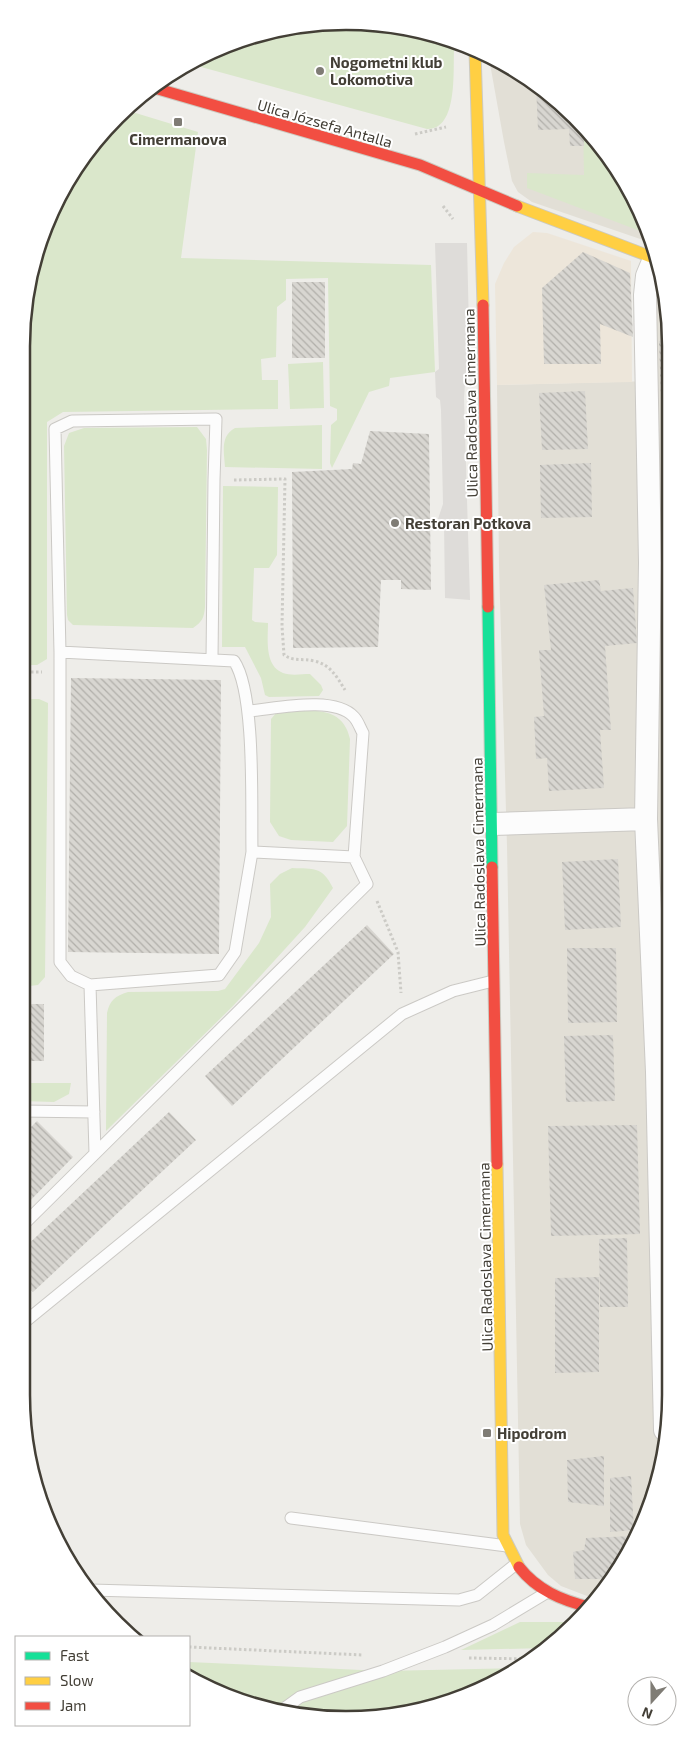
<svg xmlns="http://www.w3.org/2000/svg" width="692" height="1741" font-family="'Exo 2',sans-serif">
<style>
.residential{fill:#e2dfd6}
.commercial{fill:#ede6da}
.green{fill:#dae7cb}
.parking{fill:#dedcd9}
.building{fill:url(#building-back-hatch)}
.lines{fill:none;stroke-linecap:round;stroke-linejoin:round}
.lane-casing{stroke:#cbc9c5;stroke-width:13}
.street-casing{stroke:#cbc9c5;stroke-width:24}
.fast-casing{stroke:#cccac0;stroke-width:13}
.slow-casing{stroke:#cccac0;stroke-width:13}
.jam-casing{stroke:#cccac0;stroke-width:13}
.path{stroke:#cccbc6;stroke-width:3;stroke-dasharray:2.5 2.5;stroke-linecap:butt}
.lane{stroke:#fcfcfc;stroke-width:11}
.street{stroke:#fcfcfc;stroke-width:22}
.fast{stroke:#16e098;stroke-width:11}
.slow{stroke:#ffcf43;stroke-width:11}
.jam{stroke:#f24e42;stroke-width:11}
.poi-dot{fill:#7f7c75;stroke:#fff;stroke-width:2}
.labels{text-anchor:middle;dominant-baseline:central;stroke-width:4;stroke-linejoin:round;paint-order:stroke}
.poi-label{font-size:15px;font-weight:bold;fill:#433f36;stroke:#fff;text-anchor:start}
.street-label{font-size:15px;fill:#433f36;stroke:#fff}
.rim{fill:none;stroke:#433f36;stroke-width:2.5}
</style>
<defs>
<pattern id="building-back-hatch" width="6" height="6" patternUnits="userSpaceOnUse" patternTransform="scale(1.25)"><rect width="6" height="6" fill="#d8d6d1"/><path d="M-1 5l2 2M0 0l6 6M5-1l2 2" fill="none" stroke="#b1afaa"/></pattern>
</defs>
<rect width="100%" height="100%" fill="#eeede9"/>
<path class="residential" d="M 489,58 L 526,76 L 590,132 L 637,203 L 649,242 L 532,202 L 518,192 L 512,181 L 504,142 Z
M 665,293 L 668,303 L 671,1395 L 654,1499 L 603,1593 L 600,1596 L 587,1596 L 561,1586 L 548,1575 L 526,1545 L 520,1524 L 507,846 L 499,565 L 497,385 L 654,381 L 651,306 Z"/>
<path class="commercial" d="M 533,232 L 547,233 L 631,261 L 632,382 L 497,385 L 495,284 L 504,263 L 514,247 Z"/>
<path class="green" d="M 324,22 L 429,36 L 454,50 C 453,71 458,130 427,129 L 190,64 L 202,55 Z
M 129,111 L 198,132 L 181,258 L 431,265 L 435,372 L 390,378 L 389,386 L 369,392 L 332,468 L 330,463 L 331,425 L 337,420 L 337,409 L 330,406 L 328,278 L 286,279 L 286,300 L 277,307 L 276,357 L 261,359 L 262,380 L 278,380 L 278,409 L 63,412 L 47,422 L 47,659 L 37,665 L 21,665 L 21,346 L 38,242 L 102,132 Z
M 583,126 L 590,132 L 637,203 L 640,231 L 527,188 L 527,173 L 584,175 Z
M 323,362 L 324,408 L 290,409 L 288,364 Z
M 322,425 L 322,469 L 225,467 C 224,452 220,436 235,428 Z
M 197,427 L 206,439 L 207,450 L 205,607 C 204,618 202,622 193,628 L 73,625 L 68,620 L 67,615 L 64,446 L 69,433 L 84,428 Z
M 223,486 L 278,487 L 277,555 L 269,568 L 254,568 L 252,620 L 255,622 L 268,623 C 268,638 264,666 283,673 C 291,676 302,674 310,674 L 321,685 L 323,690 L 319,696 L 269,697 L 265,695 L 261,678 L 245,647 L 222,647 Z
M 21,699 L 39,699 L 48,703 L 45,977 L 38,985 L 21,987 Z
M 277,712 C 306,712 342,702 350,739 L 347,826 L 333,842 L 291,840 L 279,836 L 270,822 L 271,719 Z
M 292,868 C 314,869 322,866 333,888 L 305,927 L 233,1006 L 106,1131 L 107,1013 C 110,1000 115,996 128,992 L 218,991 L 225,989 L 259,943 L 271,917 L 270,884 L 280,874 Z
M 21,1083 L 71,1083 L 69,1094 L 54,1102 L 21,1101 Z
M 520,1622 L 572,1622 L 545,1648 L 461,1650 Z
M 189,1662 L 383,1671 L 519,1668 L 410,1713 L 303,1717 L 189,1678 Z"/>
<path class="parking" d="M 435,243 L 467,243 L 469,329 L 464,398 L 470,600 L 445,598 L 444,522 L 438,519 L 443,504 L 441,410 L 440,400 L 436,397 L 435,372 L 439,369 Z"/>
<path class="building" d="M 536,85 L 583,126 L 584,146 L 570,146 L 569,129 L 538,130 Z
M 583,252 L 630,273 L 633,337 L 600,324 L 601,364 L 544,364 L 542,288 Z
M 292,282 L 325,282 L 325,358 L 292,358 Z
M 659,341 L 668,341 L 668,486 L 664,486 Z
M 585,391 L 588,449 L 542,450 L 539,393 Z
M 370,431 L 429,434 L 431,590 L 401,589 L 401,580 L 381,580 L 378,647 L 293,648 L 292,472 L 352,469 L 353,463 L 361,464 Z
M 591,463 L 592,517 L 541,518 L 540,465 Z
M 599,580 L 601,591 L 633,588 L 637,643 L 605,646 L 611,730 L 600,730 L 604,788 L 549,791 L 547,758 L 536,759 L 534,717 L 544,716 L 539,650 L 551,650 L 544,585 Z
M 71,678 L 221,680 L 219,954 L 68,952 Z
M 618,859 L 621,927 L 565,930 L 562,862 Z
M 367,925 L 394,954 L 232,1106 L 205,1076 Z
M 567,948 L 616,948 L 617,1022 L 568,1023 Z
M 21,1004 L 44,1004 L 44,1061 L 21,1061 Z
M 613,1035 L 615,1101 L 566,1102 L 564,1036 Z
M 169,1112 L 196,1140 L 33,1292 L 21,1280 L 21,1251 Z
M 37,1121 L 73,1157 L 21,1210 L 21,1137 Z
M 637,1125 L 640,1234 L 551,1236 L 548,1126 Z
M 627,1238 L 628,1307 L 600,1307 L 599,1239 Z
M 599,1277 L 599,1372 L 555,1373 L 555,1278 Z
M 604,1456 L 604,1506 L 568,1502 L 567,1460 Z
M 631,1476 L 634,1530 L 610,1532 L 610,1478 Z
M 634,1536 L 611,1579 L 575,1579 L 573,1552 L 584,1550 L 586,1538 Z"/>
<g class="lines">
<defs>
<path id="lane" d="M 212,659 L 214,480 L 216,419 L 72,421 L 55,429 L 60,652 L 60,962 L 71,976 L 90,985 L 219,975 L 235,952 L 252,852
M 249,711 C 275,709 334,695 354,717 C 358,721 360,728 363,733 L 354,857
M 90,985 L 95,1153
M 21,1111 L 94,1112
M 21,1227 L 367,884 L 354,857 L 252,852 C 251,809 256,693 234,661 L 60,652
M 21,1325 L 402,1014 L 453,991 L 493,981
M 291,1518 L 507,1546
M 91,1590 L 459,1600 L 477,1595 L 516,1564
M 282,1710 L 300,1697 L 383,1671 L 445,1647 L 493,1625 L 546,1593"/>
<path id="street" d="M 654,259 L 647,276 L 645,295 L 650,563 L 646,819 L 657,1072 L 665,1430
M 493,824 L 646,819"/>
<path id="fast" d="M 488,607 L 492,867"/>
<path id="slow" d="M 475,51 L 483,305
M 517,206 L 654,258
M 497,1164 L 503,1535 L 519,1567"/>
<path id="jam" d="M 158,89 L 420,165 L 517,206
M 483,305 L 488,607
M 492,867 L 497,1164
M 519,1567 C 537,1590 561,1600 589,1607"/>
</defs>
<use href="#lane" class="lane-casing"/>
<use href="#street" class="street-casing"/>
<use href="#fast" class="fast-casing"/>
<use href="#slow" class="slow-casing"/>
<use href="#jam" class="jam-casing"/>
<path class="path" d="M 415,134 L 446,127
M 443,206 L 453,219
M 234,480 L 285,479 L 282,626 L 284,655 C 295,662 302,658 314,661 C 330,664 337,677 345,690
M 21,672 L 42,672
M 377,901 L 398,952 L 401,993
M 189,1647 L 363,1655
M 469,1658 L 533,1659"/>
<use href="#lane" class="lane"/>
<use href="#street" class="street"/>
<use href="#fast" class="fast"/>
<use href="#slow" class="slow"/>
<use href="#jam" class="jam"/>
</g>
<g class="poi-dot">
<circle cx="320" cy="71" r="5"/>
<rect x="173" y="117" width="10" height="10" rx="2.5"/>
<circle cx="395" cy="523" r="5"/>
<rect x="482" y="1428" width="10" height="10" rx="2.5"/>
</g>
<g class="labels">
<g class="poi-label">
<text x="330" y="62">Nogometni klub<tspan x="330" dy="17">Lokomotiva</tspan></text>
<text x="178" y="139" text-anchor="middle">Cimermanova</text>
<text x="405" y="523">Restoran Potkova</text>
<text x="497" y="1433">Hipodrom</text>
</g>
<g class="street-label">
<text transform="translate(325 123) rotate(16)">Ulica Józsefa Antalla</text>
<text transform="translate(470 403) rotate(-91)">Ulica Radoslava Cimermana</text>
<text transform="translate(478 852) rotate(-91)">Ulica Radoslava Cimermana</text>
<text transform="translate(485 1257) rotate(-91)">Ulica Radoslava Cimermana</text>
</g>
</g>
<path d="M0 0H692V1741H0ZM346 30H346A316 316 0 0 1 662 346V1395A316 316 0 0 1 346 1711H346A316 316 0 0 1 30 1395V346A316 316 0 0 1 346 30Z" fill="#fff" fill-rule="evenodd"/>
<path class="rim" d="M346 30H346A316 316 0 0 1 662 346V1395A316 316 0 0 1 346 1711H346A316 316 0 0 1 30 1395V346A316 316 0 0 1 346 30Z"/>
<rect x="15" y="1636" width="175" height="90" fill="#ffffff" stroke="#b4b2af"/>
<rect x="25" y="1652" width="25" height="8" fill="#16e098" stroke="#b4b2af"/>
<text x="60" y="1661" font-size="15" fill="#433f36">Fast</text>
<rect x="25" y="1677" width="25" height="8" fill="#ffcf43" stroke="#b4b2af"/>
<text x="60" y="1686" font-size="15" fill="#433f36">Slow</text>
<rect x="25" y="1702" width="25" height="8" fill="#f24e42" stroke="#b4b2af"/>
<text x="60" y="1711" font-size="15" fill="#433f36">Jam</text>
<g transform="translate(652 1701) rotate(201)"><circle r="24" fill="#ffffff" stroke="#b4b2af"/>
<path d="M0-4L9 19L0 12L-9 19Z" fill="#7f7c75"/>
<text y="-8" font-size="14" font-weight="bold" text-anchor="middle" fill="#433f36">N</text>
</g>
</svg>
